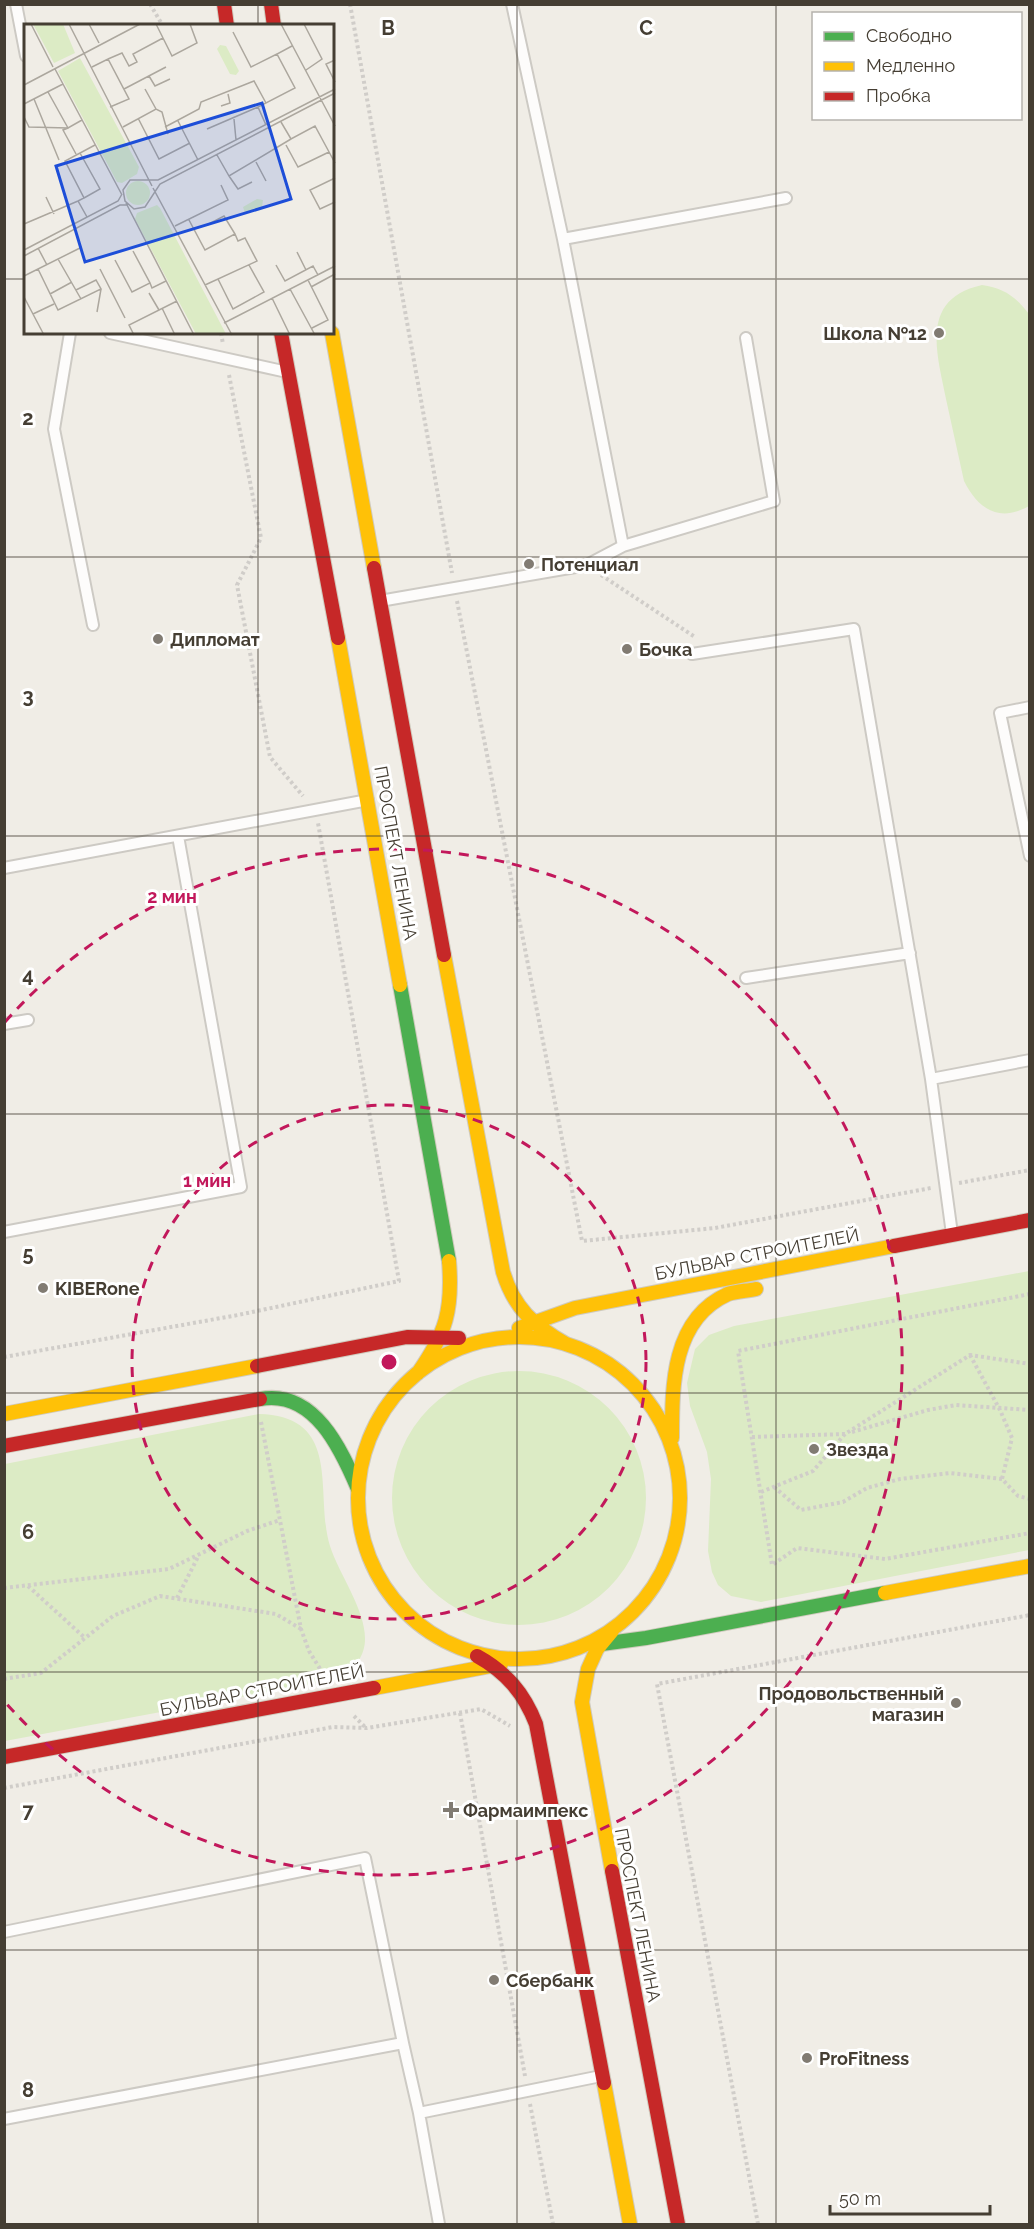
<svg xmlns="http://www.w3.org/2000/svg" width="1034" height="2229" font-family="Raleway,sans-serif">
<style>
.green{fill:#dcebc5}
.lines{fill:none;stroke-linecap:round;stroke-linejoin:round}
.lane-casing{stroke:#cdcac4;stroke-width:14}
.fast-casing{stroke:#cfcabd;stroke-width:16}
.slow-casing{stroke:#cfcabd;stroke-width:16}
.jam-casing{stroke:#cfcabd;stroke-width:16}
.path{stroke:#d0cdc9;stroke-width:4;stroke-dasharray:3 3;stroke-linecap:butt}
.lane{stroke:#fdfcfb;stroke-width:10}
.fast{stroke:#4caf50;stroke-width:14}
.slow{stroke:#ffc107;stroke-width:14}
.jam{stroke:#c62828;stroke-width:14}
.grid{fill:none;stroke:#453e33;stroke-width:1.5;stroke-opacity:0.55}
.ring{fill:none;stroke:#c2185b;stroke-width:3;stroke-dasharray:10 8}
.poi-dot{fill:#817b72;stroke:#fff;stroke-width:2}
.labels{text-anchor:middle;dominant-baseline:central;stroke-width:6;stroke-linejoin:round;paint-order:stroke}
.poi-label{font-size:18px;font-weight:bold;fill:#453e33;stroke:#fff;text-anchor:start}
.street-label{font-size:18px;fill:#453e33;stroke:#fff}
.inset-road{fill:none;stroke:#aca79e;stroke-width:1.5}
.view{fill:#1d4ed8;fill-opacity:0.15;stroke:#1d4ed8;stroke-width:3}
.inset-edge{fill:none;stroke:#453e33;stroke-width:3}
.grid-label{font-size:20px;text-anchor:middle;font-weight:bold;fill:#453e33;stroke:#fff;stroke-width:6;stroke-linejoin:round;paint-order:stroke}
.centre{fill:#c2185b;stroke:#fff;stroke-width:3}
.ring-label{font-size:18px;text-anchor:middle;font-weight:bold;fill:#c2185b;stroke:#fff;stroke-width:6;stroke-linejoin:round;paint-order:stroke}
</style>
<rect width="100%" height="100%" fill="#f0ede6"/>
<path class="green" d="M 982,285 C 1004,288 1016,297 1029,314 L 1029,506 C 999,523 978,509 964,481 C 958,454 952,426 946,399 C 937,353 919,299 982,285 Z
M 1029,1271 L 1029,1550 L 761,1602 L 731,1596 L 718,1585 L 712,1572 L 708,1551 L 711,1479 L 707,1452 L 690,1406 L 687,1383 L 695,1349 L 709,1335 L 734,1326 Z
M392 1498a127 127 0 1 1 254 0a127 127 0 1 1-254 0Z
M 259,1414 C 344,1416 314,1495 330,1546 C 344,1590 403,1655 327,1681 L 5,1741 L 5,1464 Z"/>
<g class="lines">
<defs>
<path id="lane" d="M 16,4 L 26,56
M 563,239 L 786,198
M 70,333 L 54,429 L 93,625
M 110,333 L 287,372
M 623,546 L 774,501 L 746,338
M 380,601 L 587,565 L 623,546 L 563,239 L 512,4
M 692,654 L 854,629 L 931,1079 L 952,1234
M 1030,707 L 1000,713 L 1030,856
M 4,868 L 368,800
M 746,978 L 910,953
M 4,1024 L 28,1020
M 931,1079 L 1030,1060
M 4,1232 L 241,1187 L 178,836
M 4,1932 L 365,1858 L 403,2043
M 4,2119 L 403,2043 L 419,2113
M 439,2224 L 419,2113 L 601,2076"/>
<path id="fast" d="M 400,985 L 449,1261
M 260,1399 C 314,1389 341,1449 358,1489
M 594,1645 L 646,1638 L 885,1593"/>
<path id="slow" d="M 332,333 L 374,568
M 338,638 L 400,985
M 444,955 L 503,1272 C 514,1308 533,1325 566,1344
M 519,1328 L 575,1308 L 894,1246
M358 1498a161 161 0 1 1 322 0a161 161 0 1 1-322 0Z
M 418,1373 C 446,1333 453,1310 449,1261
M 4,1414 L 257,1366
M 672,1438 C 672,1385 672,1319 728,1294 C 737,1291 747,1291 756,1289
M 885,1593 L 1030,1566
M 374,1688 L 501,1664
M 612,1871 L 582,1702 L 588,1669 L 597,1649 L 612,1631
M 604,2083 L 630,2224"/>
<path id="jam" d="M 224,4 L 227,26
M 271,4 L 274,26
M 281,333 L 338,638
M 374,568 L 444,955
M 894,1246 L 1030,1220
M 257,1366 L 407,1337 L 459,1338
M 4,1446 L 260,1399
M 477,1656 C 506,1672 524,1693 536,1724 L 604,2083
M 4,1757 L 374,1688
M 612,1871 L 678,2224"/>
</defs>
<use href="#lane" class="lane-casing"/>
<use href="#fast" class="fast-casing"/>
<use href="#slow" class="slow-casing"/>
<use href="#jam" class="jam-casing"/>
<path class="path" d="M 150,4 L 163,26
M 350,4 L 452,573
M 221,333 L 223,344
M 229,375 L 261,538 L 237,585 L 270,757 L 303,796
M 601,575 L 695,637
M 457,601 L 582,1241 L 715,1228 L 931,1188
M 959,1183 L 1030,1170
M 1030,1294 L 738,1351 L 772,1565 L 797,1548 L 885,1559 L 1030,1533
M 970,1355 L 1000,1410 L 1012,1438 L 1002,1479
M 4,1357 L 238,1315 L 399,1281 L 318,823
M 261,1422 L 301,1629 L 309,1651 L 322,1672
M 852,1432 L 928,1410 L 956,1405 L 1030,1410
M 752,1437 L 845,1434 L 970,1355 L 1030,1364
M 774,1487 L 801,1510 L 843,1502 L 867,1488 L 900,1479 L 950,1473 L 1002,1479 L 1018,1496 L 1030,1499
M 761,1492 L 813,1471 L 845,1434
M 28,1586 L 85,1638
M 4,1588 L 169,1569 L 247,1531 L 280,1520
M 177,1598 L 199,1555
M 4,1679 L 41,1673 L 113,1616 L 160,1596 L 276,1614 L 301,1629
M 460,1713 L 525,2076
M 354,1716 L 366,1728
M 4,1788 L 333,1727 L 367,1728 L 481,1709 L 510,1726
M 530,2104 L 553,2224
M 758,2224 L 657,1684 L 1030,1615"/>
<use href="#lane" class="lane"/>
<use href="#fast" class="fast"/>
<use href="#slow" class="slow"/>
<use href="#jam" class="jam"/>
</g>
<path class="grid" d="M 258,4 L 258,26M 517,4 L 517,2224M 776,4 L 776,2224M 4,279 L 26,279M 333,279 L 1030,279M 258,333 L 258,2224M 4,557 L 1030,557M 4,836 L 1030,836M 4,1114 L 1030,1114M 4,1393 L 1030,1393M 4,1672 L 1030,1672M 4,1950 L 1030,1950"/>
<g class="ring">
<circle cx="389" cy="1362" r="257"/>
<path d="M5 1022A513 513 0 1 1 5 1702"/>
</g>
<g class="poi-dot">
<circle cx="939" cy="333" r="6"/>
<circle cx="529" cy="564" r="6"/>
<circle cx="158" cy="639" r="6"/>
<circle cx="627" cy="649" r="6"/>
<circle cx="43" cy="1288" r="6"/>
<circle cx="814" cy="1449" r="6"/>
<circle cx="956" cy="1703" r="6"/>
<path d="M448 1801h6v6h6v6h-6v6h-6v-6h-6v-6h6z"/>
<circle cx="494" cy="1980" r="6"/>
<circle cx="807" cy="2058" r="6"/>
</g>
<g class="labels">
<g class="poi-label">
<text x="927" y="333" text-anchor="end">Школа №12</text>
<text x="541" y="564">Потенциал</text>
<text x="170" y="639">Дипломат</text>
<text x="639" y="649">Бочка</text>
<text x="55" y="1288">KIBERone</text>
<text x="826" y="1449">Звезда</text>
<text x="944" y="1693" text-anchor="end">Продовольственный<tspan x="944" dy="21">магазин</tspan></text>
<text x="463" y="1810">Фармаимпекс</text>
<text x="506" y="1980">Сбербанк</text>
<text x="819" y="2058">ProFitness</text>
</g>
<g class="street-label">
<text transform="translate(396 853) rotate(80)">ПРОСПЕКТ ЛЕНИНА</text>
<text transform="translate(757 1254) rotate(-11)">БУЛЬВАР СТРОИТЕЛЕЙ</text>
<text transform="translate(262 1690) rotate(-11)">БУЛЬВАР СТРОИТЕЛЕЙ</text>
<text transform="translate(638 1915) rotate(79)">ПРОСПЕКТ ЛЕНИНА</text>
</g>
</g>
<g transform="translate(24 24)">
<rect width="310" height="310" fill="#f0ede6"/>
<path d="M 9,0 L 39,0 L 51,29 L 30,39 ZM 196,21 L 202,22 L 215,47 L 212,51 L 206,50 L 193,25 ZM 56,34 L 115,143 L 113,150 L 98,159 L 93,158 L 34,47 ZM102 169a12 12 0 1 1 24 0a12 12 0 1 1-24 0ZM 233,175 L 239,176 L 238,183 L 221,189 L 219,183 ZM 133,181 L 136,184 L 202,310 L 172,310 L 111,195 L 113,189 Z" fill="#dcebc5"/>
<path class="inset-road" d="M 7,0 L 29,43M 45,0 L 128,162M 65,0 L 75,19M 132,0 L 148,32 L 173,19 L 166,0M 257,0 L 311,102M 280,0 L 298,35 L 282,46M 209,8 L 227,43 L 253,30M 84,35 L 98,29 L 105,42 L 113,38 L 109,30 L 139,14M 311,36 L 302,40 L 311,58M 68,43 L 84,35 L 105,75 L 86,83M 31,45 L 98,171M 125,52 L 131,62 L 146,55M 0,61 L 116,0M 100,65 L 142,43M 121,65 L 132,85M 311,65 L 134,156 L 106,156 L 99,166 L 101,177 L 110,185 L 121,183 L 136,160 L 311,69M 24,68 L 44,104 L 39,106 L 52,130M 10,75 L 35,136M 0,80 L 39,60M 197,82 L 206,79 L 204,70M 0,93 L 5,103 L 44,104 L 58,96M 114,94 L 135,135 L 166,119M 210,95 L 212,116M 154,97 L 174,136M 257,98 L 267,115 L 291,102 L 311,139M 242,101 L 234,83 L 271,64 L 253,30 L 268,22M 99,103 L 132,85 L 138,88 L 144,110M 141,103 L 175,85 L 177,78 L 230,57 L 242,79M 183,105 L 234,83M 262,121 L 274,143 L 305,128M 56,129 L 76,165 L 60,174M 193,131 L 205,152 L 267,115M 232,138 L 242,157M 205,152 L 214,165 L 228,158M 311,154 L 286,166 L 296,185 L 311,178M 129,164 L 208,311M 22,173 L 30,190M 54,177 L 60,174 L 41,137 L 71,121M 102,179 L 170,311M 165,196 L 181,226 L 211,210 L 200,192 L 183,201M 0,200 L 54,177 L 63,193M 151,202 L 204,176 L 197,161M 14,224 L 23,241M 0,226 L 94,177 L 98,170M 273,228 L 282,246M 0,232 L 96,181 L 104,181M 34,235 L 57,275M 91,236 L 108,268 L 126,259 L 109,227M 252,241 L 261,257 L 289,242 L 294,251M 14,245 L 34,286 L 77,265 L 72,256 L 52,266M 76,245 L 101,294M 0,252 L 56,224M 194,255 L 209,285 L 240,268 L 225,241M 284,256 L 304,296 L 288,304M 126,259 L 128,264 L 142,257M 181,261 L 233,237 L 221,214 L 214,217 L 211,210M 287,263 L 311,250M 266,265 L 291,311M 125,269 L 135,286M 26,270 L 48,258M 0,273 L 20,311M 248,274 L 266,311M 138,284 L 151,311M 73,288 L 77,265M 9,290 L 30,280M 200,299 L 311,242M 110,311 L 105,301 L 153,277"/>
<path class="view" d="M 238,79 L 267,175 L 61,238 L 32,142 Z"/>
<rect width="310" height="310" class="inset-edge"/>
</g>
<g class="grid-label">
<text x="388" y="35">B</text>
<text x="646" y="35">C</text>
<text x="28" y="425">2</text>
<text x="28" y="703">3</text>
<text x="28" y="982">4</text>
<text x="28" y="1261">5</text>
<text x="28" y="1539">6</text>
<text x="28" y="1818">7</text>
<text x="28" y="2097">8</text>
</g>
<circle cx="389" cy="1362" r="9" class="centre"/>
<g class="ring-label">
<text x="172" y="903">2 мин</text>
<text x="207" y="1187">1 мин</text>
</g>
<rect width="1034" height="2229" fill="none" stroke="#453e33" stroke-width="12"/>
<rect x="812" y="12" width="210" height="108" fill="#ffffff" stroke="#b5b2ad" stroke-width="1.5"/>
<rect x="824" y="32" width="30" height="9" fill="#4caf50" stroke="#b5b2ad" stroke-width="1.5"/>
<text x="866" y="42" font-size="18" fill="#453e33">Свободно</text>
<rect x="824" y="62" width="30" height="9" fill="#ffc107" stroke="#b5b2ad" stroke-width="1.5"/>
<text x="866" y="72" font-size="18" fill="#453e33">Медленно</text>
<rect x="824" y="92" width="30" height="9" fill="#c62828" stroke="#b5b2ad" stroke-width="1.5"/>
<text x="866" y="102" font-size="18" fill="#453e33">Пробка</text>
<path d="M830 2205v9h160v-9" fill="none" stroke="#453e33" stroke-width="3"/>
<text x="839" y="2205" font-size="18" fill="#453e33" stroke="#ffffff" stroke-width="4.5" paint-order="stroke">50 m</text>
</svg>
